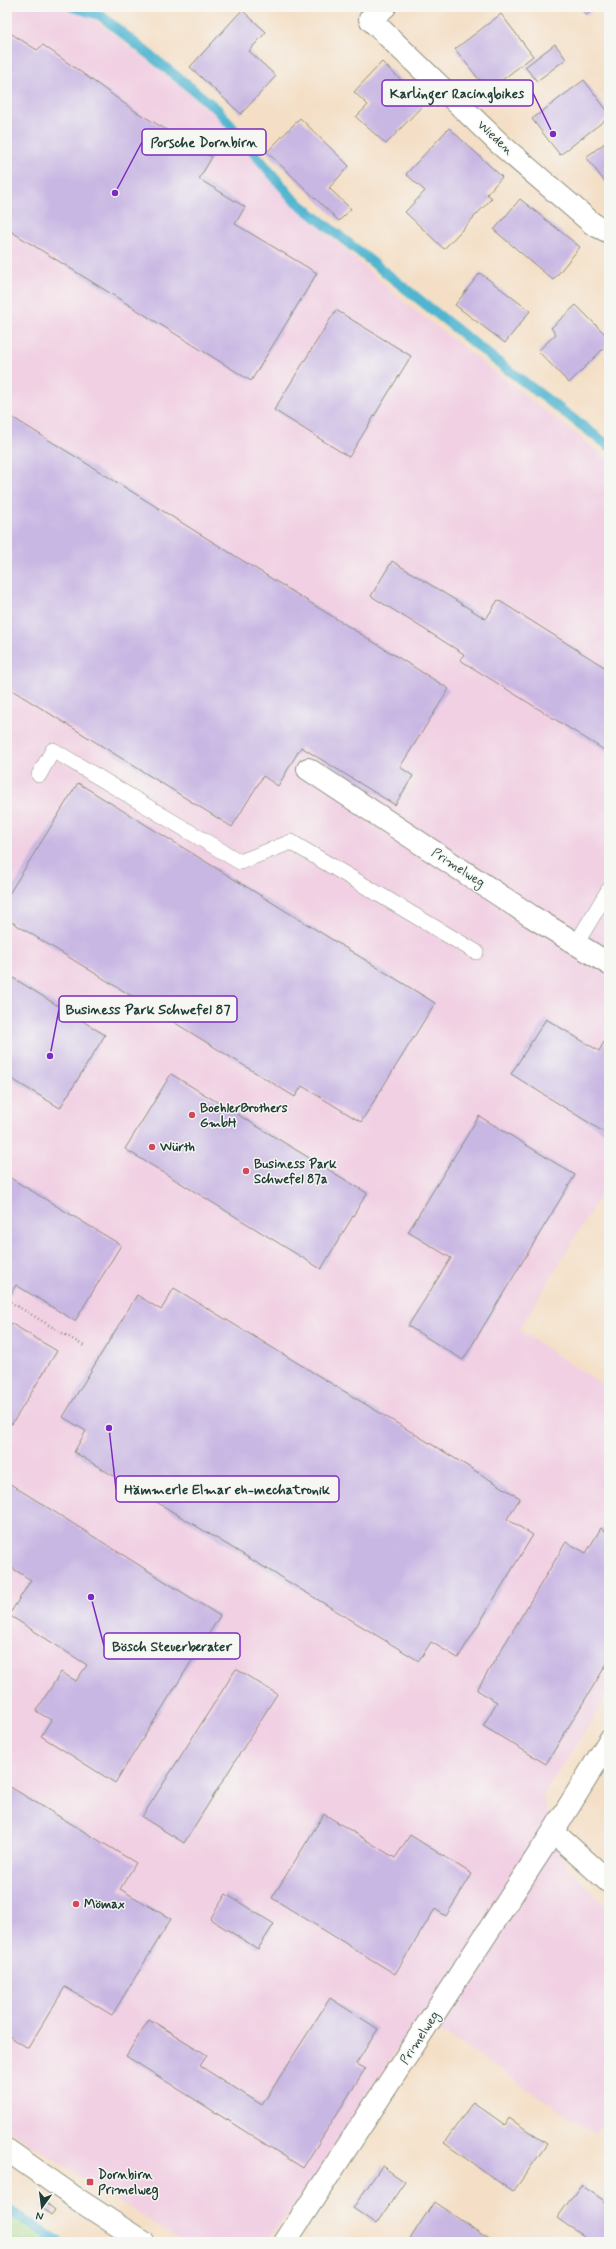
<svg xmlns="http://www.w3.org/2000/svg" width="616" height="2249" font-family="Mynerve,sans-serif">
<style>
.built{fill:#f1d0e3}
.green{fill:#a7d987;stroke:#638b5e}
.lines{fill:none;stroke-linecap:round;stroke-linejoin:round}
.stream{stroke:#51b5d0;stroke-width:10}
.building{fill:#c9b7e3}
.lane-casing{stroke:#8a8e7d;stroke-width:16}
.street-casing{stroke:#8a8e7d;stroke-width:24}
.path{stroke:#8a8e7d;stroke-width:2.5;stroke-dasharray:1 3;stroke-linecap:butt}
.lane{stroke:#fff;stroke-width:15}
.street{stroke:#fff;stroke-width:22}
.poi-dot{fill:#d1495b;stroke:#f6f6f2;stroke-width:1.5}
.labels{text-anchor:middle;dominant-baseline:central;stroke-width:3;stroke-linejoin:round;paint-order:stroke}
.street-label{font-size:13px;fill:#1f3d34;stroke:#f6f6f2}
.poi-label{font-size:13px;font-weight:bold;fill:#1f3d34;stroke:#f6f6f2;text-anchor:start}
.leader{fill:none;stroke:#7b2cbf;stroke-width:1.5}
.callout-dot{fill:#7b2cbf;stroke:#f6f6f2;stroke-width:1.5}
.callout{fill:#f6f6f2;stroke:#7b2cbf;stroke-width:1.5}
.callout-label{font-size:14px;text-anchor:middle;font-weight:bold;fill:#1f3d34}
</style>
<rect width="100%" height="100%" fill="#f6f6f2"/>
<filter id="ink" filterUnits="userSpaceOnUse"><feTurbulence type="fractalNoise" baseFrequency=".025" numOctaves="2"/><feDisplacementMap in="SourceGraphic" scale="8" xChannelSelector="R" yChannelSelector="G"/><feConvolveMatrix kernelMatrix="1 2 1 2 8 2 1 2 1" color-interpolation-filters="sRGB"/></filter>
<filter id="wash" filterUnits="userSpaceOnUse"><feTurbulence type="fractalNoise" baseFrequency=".012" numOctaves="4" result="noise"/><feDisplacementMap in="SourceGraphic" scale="16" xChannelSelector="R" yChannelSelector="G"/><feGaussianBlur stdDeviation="0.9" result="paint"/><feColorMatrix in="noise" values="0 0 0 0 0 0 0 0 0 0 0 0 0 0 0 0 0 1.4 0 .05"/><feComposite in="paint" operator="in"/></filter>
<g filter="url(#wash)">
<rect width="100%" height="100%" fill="#f4dfc6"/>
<path class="built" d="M 7,7 L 95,7 L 97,21 L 214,113 L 290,201 L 403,301 L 609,460 L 609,1181 L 519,1330 L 609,1389 L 609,1452 L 603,1461 L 609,1465 L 609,1695 L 542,1796 L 565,1865 L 609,1909 L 609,2116 L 595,2134 L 447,2035 L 413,2025 L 299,2201 L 265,2242 L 183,2242 L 7,2129 Z"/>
<path class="green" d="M 7,2207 L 64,2242 L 7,2242 Z"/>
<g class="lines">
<path class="stream" d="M 72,7 L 100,15 L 217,109 L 293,199 L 499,363 L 609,446
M 7,2209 L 59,2242"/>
</g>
<g id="blocks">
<path class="building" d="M 579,7 L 598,7 L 586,15 Z
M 242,10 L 266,32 L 249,51 L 276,76 L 241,114 L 190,67 Z
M 501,14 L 533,56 L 488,91 L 455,49 Z
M 7,31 L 37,50 L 43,45 L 135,111 L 212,157 L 199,179 L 245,207 L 235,224 L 317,273 L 251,381 L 7,229 Z
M 555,44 L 566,59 L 537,81 L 525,67 Z
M 382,62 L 425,103 L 386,144 L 356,117 L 368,105 L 354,92 Z
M 584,80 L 609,113 L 609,117 L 560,155 L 532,119 Z
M 300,118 L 349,166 L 329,188 L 351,209 L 339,221 L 267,152 Z
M 449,128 L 502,177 L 487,194 L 492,198 L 444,249 L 405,212 L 425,191 L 406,174 Z
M 609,140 L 609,179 L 605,182 L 586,157 Z
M 520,199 L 580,247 L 553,280 L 494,230 Z
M 480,273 L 530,311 L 505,343 L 455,305 Z
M 576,305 L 609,338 L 609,343 L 569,383 L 538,351 L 556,334 L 551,328 Z
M 336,310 L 411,356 L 349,457 L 274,410 Z
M 7,414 L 449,689 L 400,767 L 413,776 L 395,805 L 301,747 L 278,786 L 263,776 L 232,827 L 7,687 Z
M 392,561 L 486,619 L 498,600 L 609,670 L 609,753 L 460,660 L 464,654 L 371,596 Z
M 78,783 L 435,1003 L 361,1122 L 302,1086 L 295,1097 L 7,919 L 7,897 Z
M 7,974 L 105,1035 L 60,1108 L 7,1076 Z
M 546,1019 L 599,1051 L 604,1042 L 609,1046 L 609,1130 L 607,1134 L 511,1074 Z
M 171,1074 L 367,1193 L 321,1269 L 125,1149 Z
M 479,1116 L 575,1175 L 463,1360 L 408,1326 L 451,1258 L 408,1232 Z
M 7,1176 L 121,1245 L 75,1321 L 16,1285 L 7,1300 Z
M 174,1288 L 520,1498 L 507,1519 L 533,1535 L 458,1658 L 431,1642 L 419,1661 L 74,1452 L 86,1431 L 63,1417 L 137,1295 L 161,1310 Z
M 7,1321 L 57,1351 L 12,1424 L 7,1421 Z
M 7,1482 L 220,1616 L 115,1783 L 41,1736 L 51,1720 L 36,1711 L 61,1672 L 76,1681 L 87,1665 L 9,1615 L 31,1580 L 7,1565 Z
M 601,1528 L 609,1533 L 609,1660 L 546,1764 L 483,1726 L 497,1702 L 477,1690 L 566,1542 L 586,1553 Z
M 236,1669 L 277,1694 L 184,1843 L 142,1817 Z
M 7,1785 L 136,1863 L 120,1889 L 171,1919 L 112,2015 L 65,1987 L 28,2048 L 7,2035 Z
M 324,1814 L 395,1858 L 410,1835 L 472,1874 L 446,1916 L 435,1909 L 395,1974 L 272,1898 Z
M 226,1894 L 274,1924 L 258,1949 L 210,1919 Z
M 330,1998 L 378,2029 L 356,2064 L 365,2069 L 303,2168 L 126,2056 L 149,2019 L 207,2055 L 200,2066 L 262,2105 Z
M 473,2102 L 505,2125 L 509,2118 L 547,2144 L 513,2192 L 444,2143 Z
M 382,2166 L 405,2182 L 376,2224 L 353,2208 Z
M 581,2185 L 609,2204 L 609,2242 L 591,2242 L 557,2218 Z
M 44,2201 L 55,2210 L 51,2215 L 40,2206 Z
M 434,2202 L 493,2242 L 408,2242 Z"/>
</g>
</g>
<g filter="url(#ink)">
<use href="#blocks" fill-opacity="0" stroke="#8a8e7d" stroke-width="1"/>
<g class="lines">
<defs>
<path id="lane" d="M 39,775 L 53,750 L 240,862 L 291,842 L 476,952
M 576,944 L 609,889"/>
<path id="street" d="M 385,7 L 370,19 L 500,144 L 593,224 L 609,232
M 308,769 L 531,916 L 609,964
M 553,1832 L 609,1882
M 7,2150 L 77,2199 L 143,2242
M 285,2242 L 553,1832 L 609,1741"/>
</defs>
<use href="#lane" class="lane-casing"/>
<use href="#street" class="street-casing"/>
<path class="path" d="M 7,1300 L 84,1346"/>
<use href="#lane" class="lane"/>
<use href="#street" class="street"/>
</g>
</g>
<g class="poi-dot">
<circle cx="192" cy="1115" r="4"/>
<circle cx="152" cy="1147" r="4"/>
<circle cx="246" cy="1171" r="4"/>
<circle cx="76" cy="1904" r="4"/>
<rect x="86" y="2178" width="8" height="8" rx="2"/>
</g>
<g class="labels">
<g class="street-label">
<text transform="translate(495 138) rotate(43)">Wieden</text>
<text transform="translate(458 868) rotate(33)">Primelweg</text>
<text transform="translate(420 2038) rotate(-57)">Primelweg</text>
</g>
<g class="poi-label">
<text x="200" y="1108">BoehlerBrothers<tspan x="200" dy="15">GmbH</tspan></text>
<text x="160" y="1147">Würth</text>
<text x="254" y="1164">Business Park<tspan x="254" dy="15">Schwefel 87a</tspan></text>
<text x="84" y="1904">Mömax</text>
<text x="98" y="2175">Dornbirn<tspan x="98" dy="15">Primelweg</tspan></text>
</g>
</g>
<path class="leader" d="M553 134L533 93M115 193L142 142M50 1056L59 1009M109 1428L116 1489M91 1597L104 1646"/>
<g class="callout-dot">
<circle cx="553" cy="134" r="4"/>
<circle cx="115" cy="193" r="4"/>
<circle cx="50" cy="1056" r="4"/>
<circle cx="109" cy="1428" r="4"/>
<circle cx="91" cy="1597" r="4"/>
</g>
<g class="callout">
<rect x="382" y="80" width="151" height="26" rx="4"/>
<rect x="142" y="129" width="124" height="26" rx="4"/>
<rect x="59" y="996" width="178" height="26" rx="4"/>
<rect x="116" y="1476" width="223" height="26" rx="4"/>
<rect x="104" y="1633" width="136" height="26" rx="4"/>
</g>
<g class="callout-label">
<text x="457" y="98">Karlinger Racingbikes</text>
<text x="204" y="147">Porsche Dornbirn</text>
<text x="148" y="1014">Business Park Schwefel 87</text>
<text x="227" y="1494">Hämmerle Elmar eh-mechatronik</text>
<text x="172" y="1651">Bösch Steuerberater</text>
</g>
<rect width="616" height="2249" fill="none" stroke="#f6f6f2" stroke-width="24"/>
<g transform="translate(42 2207) rotate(194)" stroke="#f6f6f2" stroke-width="3" paint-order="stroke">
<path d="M0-3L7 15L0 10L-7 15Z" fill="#1f3d34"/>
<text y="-6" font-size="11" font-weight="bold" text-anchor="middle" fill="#1f3d34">N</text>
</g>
</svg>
